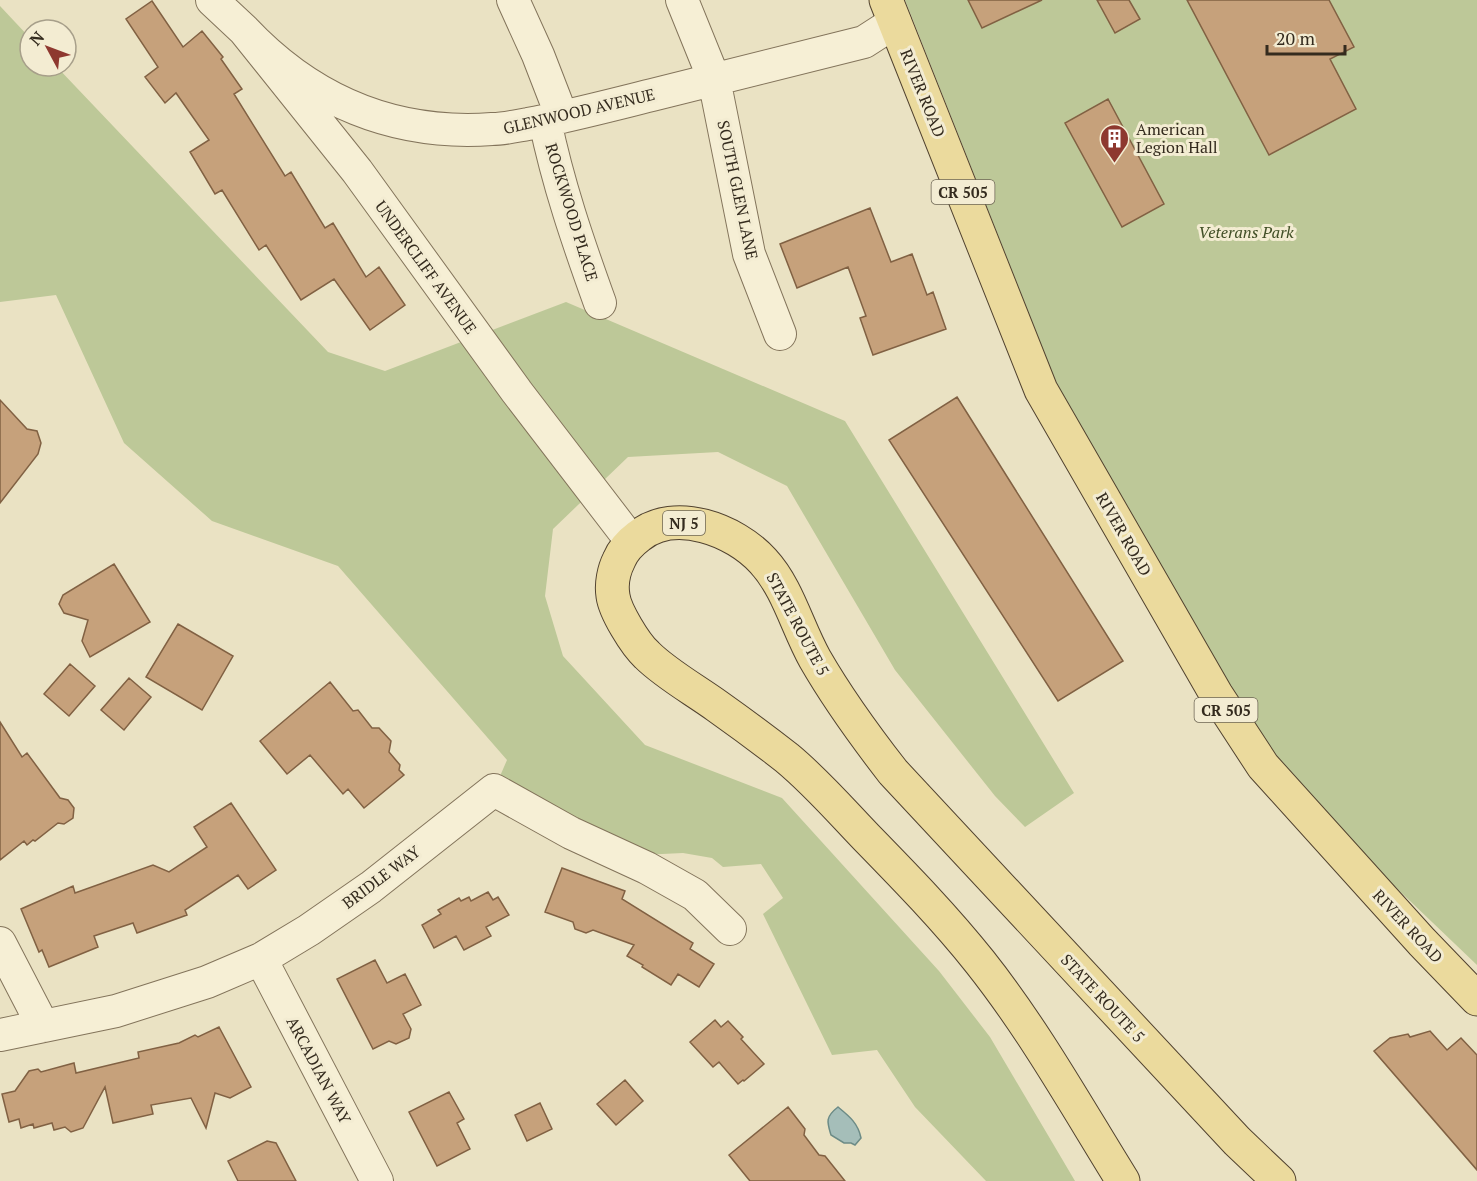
<svg xmlns="http://www.w3.org/2000/svg" width="1477" height="1181" font-family="'PT Serif',serif">
<style>
.green{fill:#bdc898}
.water{fill:#a5beb9;stroke:#6c8b86;stroke-width:1.5}
.building{fill:#c6a17b;stroke:#816143;stroke-width:1.5}
.lines{fill:none;stroke-linecap:round;stroke-linejoin:round}
.minor-casing{stroke:#83745b;stroke-width:34}
.primary-casing{stroke:#51422f;stroke-width:35}
.minor{stroke:#f6efd5;stroke-width:32}
.primary{stroke:#ebda9d;stroke-width:33}
.labels{text-anchor:middle;dominant-baseline:central;stroke-width:6;stroke-linejoin:round;paint-order:stroke}
.shield{fill:#f3ecd2;stroke:#6d6554;stroke-width:1.5}
.shield-label{font-size:15px;font-weight:bold;fill:#342b1e}
.street-label{font-size:16px;fill:#342b1e;stroke:#f3ecd2}
.poi-label{font-size:16px;fill:#342b1e;stroke:#f3ecd2;text-anchor:start}
.park-label{font-size:16px;font-style:italic;fill:#414f26;stroke:#f3ecd2}
</style>
<rect width="100%" height="100%" fill="#eae2c3"/>
<path class="green" d="M 905,0 L 1477,0 L 1477,965 L 1251,749 L 1157,590 L 1054,377 Z
M 0,6 L 30,38 L 30,66 L 56,66 L 328,352 L 385,371 L 566,302 L 845,421 L 1074,793 L 1025,827 L 995,796 L 895,670 L 787,486 L 718,452 L 628,457 L 553,529 L 545,596 L 563,656 L 645,745 L 782,798 L 939,971 L 990,1037 L 1075,1181 L 986,1181 L 915,1107 L 877,1050 L 832,1055 L 763,914 L 783,898 L 761,864 L 723,867 L 712,858 L 683,853 L 620,856 L 494,790 L 507,760 L 338,566 L 212,521 L 124,443 L 56,295 L 0,302 Z"/>
<path class="water" d="M 838,1107 C 849,1116 858,1123 861,1138 L 855,1145 L 851,1143 L 844,1143 L 831,1135 C 827,1122 825,1117 838,1107 Z"/>
<path class="building" d="M 968,0 L 1042,0 L 982,28 Z
M 1097,0 L 1129,0 L 1140,19 L 1115,33 Z
M 1187,0 L 1329,0 L 1354,47 L 1330,59 L 1356,109 L 1269,155 Z
M 152,1 L 183,47 L 202,31 L 223,57 L 221,59 L 242,89 L 234,94 L 285,176 L 291,172 L 325,228 L 333,223 L 366,277 L 379,267 L 405,305 L 370,330 L 334,279 L 301,300 L 266,245 L 259,250 L 222,190 L 215,194 L 190,152 L 209,140 L 176,93 L 165,103 L 145,77 L 158,67 L 126,19 Z
M 1108,99 L 1164,204 L 1122,227 L 1065,123 Z
M 870,208 L 891,262 L 912,254 L 927,295 L 933,292 L 946,329 L 873,355 L 860,318 L 866,316 L 848,267 L 797,288 L 780,244 Z
M 957,397 L 1123,661 L 1058,701 L 889,440 Z
M 0,400 L 27,429 L 37,431 L 41,443 L 38,454 L 0,503 Z
M 114,564 L 150,622 L 90,657 L 82,641 L 88,620 L 64,613 L 59,604 L 63,595 Z
M 178,624 L 233,656 L 202,710 L 146,677 Z
M 70,664 L 95,686 L 69,716 L 44,694 Z
M 129,678 L 151,697 L 124,730 L 101,710 Z
M 330,682 L 353,711 L 358,710 L 372,728 L 379,728 L 391,741 L 389,752 L 400,765 L 399,770 L 404,775 L 364,808 L 348,789 L 343,794 L 310,755 L 287,774 L 260,741 Z
M 0,722 L 22,757 L 27,753 L 60,798 L 68,800 L 74,808 L 73,818 L 64,824 L 58,823 L 35,841 L 33,840 L 27,845 L 24,841 L 0,860 Z
M 231,803 L 276,870 L 248,889 L 238,875 L 185,910 L 187,915 L 137,933 L 133,923 L 94,936 L 98,947 L 49,967 L 42,950 L 39,952 L 21,909 L 73,886 L 75,893 L 153,865 L 169,872 L 207,847 L 194,827 Z
M 562,868 L 625,891 L 622,899 L 693,943 L 690,949 L 714,964 L 699,987 L 678,974 L 671,985 L 642,967 L 643,965 L 627,956 L 634,945 L 593,930 L 586,933 L 575,929 L 573,922 L 545,912 Z
M 488,892 L 493,900 L 498,897 L 509,915 L 486,927 L 491,936 L 464,950 L 456,936 L 434,948 L 422,925 L 441,914 L 438,910 L 459,898 L 461,901 L 469,897 L 471,901 Z
M 375,960 L 387,983 L 405,974 L 421,1005 L 403,1014 L 411,1029 L 409,1038 L 396,1044 L 389,1041 L 373,1049 L 337,979 Z
M 715,1020 L 721,1027 L 728,1021 L 743,1037 L 741,1039 L 764,1064 L 744,1081 L 743,1080 L 738,1084 L 719,1062 L 713,1067 L 690,1042 Z
M 219,1027 L 251,1087 L 230,1098 L 215,1093 L 206,1128 L 191,1098 L 151,1105 L 153,1114 L 113,1123 L 105,1087 L 83,1128 L 71,1132 L 65,1127 L 54,1130 L 52,1123 L 34,1128 L 33,1124 L 21,1128 L 19,1119 L 9,1122 L 2,1094 L 15,1091 L 29,1071 L 38,1069 L 41,1072 L 74,1063 L 76,1073 L 139,1058 L 138,1052 L 179,1043 L 195,1035 L 198,1037 Z
M 1430,1031 L 1447,1050 L 1461,1038 L 1477,1055 L 1477,1170 L 1374,1051 L 1390,1038 L 1408,1034 L 1410,1037 Z
M 625,1080 L 643,1101 L 616,1125 L 597,1104 Z
M 449,1092 L 464,1119 L 457,1123 L 470,1149 L 437,1166 L 409,1112 Z
M 540,1103 L 552,1129 L 527,1141 L 515,1115 Z
M 788,1107 L 805,1129 L 804,1135 L 819,1155 L 825,1156 L 845,1181 L 750,1181 L 729,1155 Z
M 267,1141 L 276,1143 L 296,1181 L 238,1181 L 228,1161 Z"/>
<g class="lines">
<defs>
<path id="minor" d="M 212,0 L 244,30 L 357,171 L 517,392 L 632,542
M 513,0 L 538,55 L 562,117
M 682,0 L 714,79 L 749,254 L 780,334
M 244,30 C 311,101 394,136 492,129 C 504,129 516,126 528,124 C 570,116 611,105 652,95 C 722,77 793,60 864,42 L 895,22
M 545,121 C 558,184 578,242 600,303
M 0,943 L 43,1026
M 261,959 L 377,1181
M 0,1035 L 116,1011 L 207,982 L 261,959 L 309,930 L 371,887 L 494,790 L 571,833 L 647,868 L 695,895 L 730,929"/>
<path id="primary" d="M 886,0 L 1041,390 L 1216,694 L 1263,766 L 1422,942 L 1477,999
M 1123,1181 C 1077,1107 1034,1030 980,962 C 945,918 906,878 866,837 C 841,811 816,782 787,758 C 764,740 741,723 717,706 C 695,690 666,674 647,655 C 635,644 615,611 613,596 C 611,584 614,570 619,560 C 623,550 631,542 639,536 C 675,507 735,530 763,561 C 788,588 797,627 815,659 C 838,699 865,736 893,772 L 1237,1141 L 1279,1181"/>
</defs>
<use href="#minor" class="minor-casing"/>
<use href="#primary" class="primary-casing"/>
<use href="#minor" class="minor"/>
<use href="#primary" class="primary"/>
</g>
<defs>
<symbol id="building-pin" viewBox="-11 -11 22 30"><path d="M0 17L-7.5 6A9.5 9.5 0 1 1 7.5 6Z" fill="#8e382f" stroke="#f3ecd2"/><path d="M-4-6H4V6H1V3H-1V6H-4ZM-2.5-4.3h1.7v1.8h-1.7ZM.8-4.3h1.7v1.8H.8ZM-2.5-1h1.7V.8h-1.7ZM.8-1h1.7V.8H.8Z" fill="#fff"/></symbol>
</defs>
<g fill-rule="evenodd">
<use href="#building-pin" x="1098" y="122" width="33" height="45"/>
</g>
<g class="labels">
<g class="shield">
<rect x="931.5" y="180" width="63" height="24" rx="4.5"/>
<rect x="663" y="511" width="42" height="24" rx="4.5"/>
<rect x="1194.5" y="698" width="63" height="24" rx="4.5"/>
</g>
<g class="shield-label">
<text x="963" y="192">CR 505</text>
<text x="684" y="523">NJ 5</text>
<text x="1226" y="710">CR 505</text>
</g>
<g class="street-label">
<text transform="translate(923 93) rotate(68)">RIVER ROAD</text>
<text transform="translate(579 111) rotate(-13)">GLENWOOD AVENUE</text>
<text transform="translate(738 190) rotate(78)">SOUTH GLEN LANE</text>
<text transform="translate(572 212) rotate(73)">ROCKWOOD PLACE</text>
<text transform="translate(426 267) rotate(54)">UNDERCLIFF AVENUE</text>
<text transform="translate(1124 534) rotate(60)">RIVER ROAD</text>
<text transform="translate(798 624) rotate(62)">STATE ROUTE 5</text>
<text transform="translate(381 877) rotate(-37)">BRIDLE WAY</text>
<text transform="translate(1408 926) rotate(47)">RIVER ROAD</text>
<text transform="translate(1103 998) rotate(47)">STATE ROUTE 5</text>
<text transform="translate(319 1070) rotate(62)">ARCADIAN WAY</text>
</g>
<g class="poi-label">
<text x="1136" y="129">American<tspan x="1136" dy="18">Legion Hall</tspan></text>
</g>
<g class="park-label">
<text x="1246" y="232">Veterans Park</text>
</g>
</g>
<g transform="translate(48 48) rotate(311)"><circle r="28" fill="#f3ecd2" stroke="#a79f8a" stroke-width="1.5"/>
<path d="M0-4.5L10 22L0 15L-10 22Z" fill="#8e382f"/>
<text y="-9" font-size="16" font-weight="bold" text-anchor="middle" fill="#342b1e">N</text>
</g>
<path d="M1267 45v9h78v-9" fill="none" stroke="#342b1e" stroke-width="3"/>
<text x="1276" y="45" font-size="18" fill="#342b1e" stroke="#f3ecd2" stroke-width="4.5" paint-order="stroke">20 m</text>
</svg>
